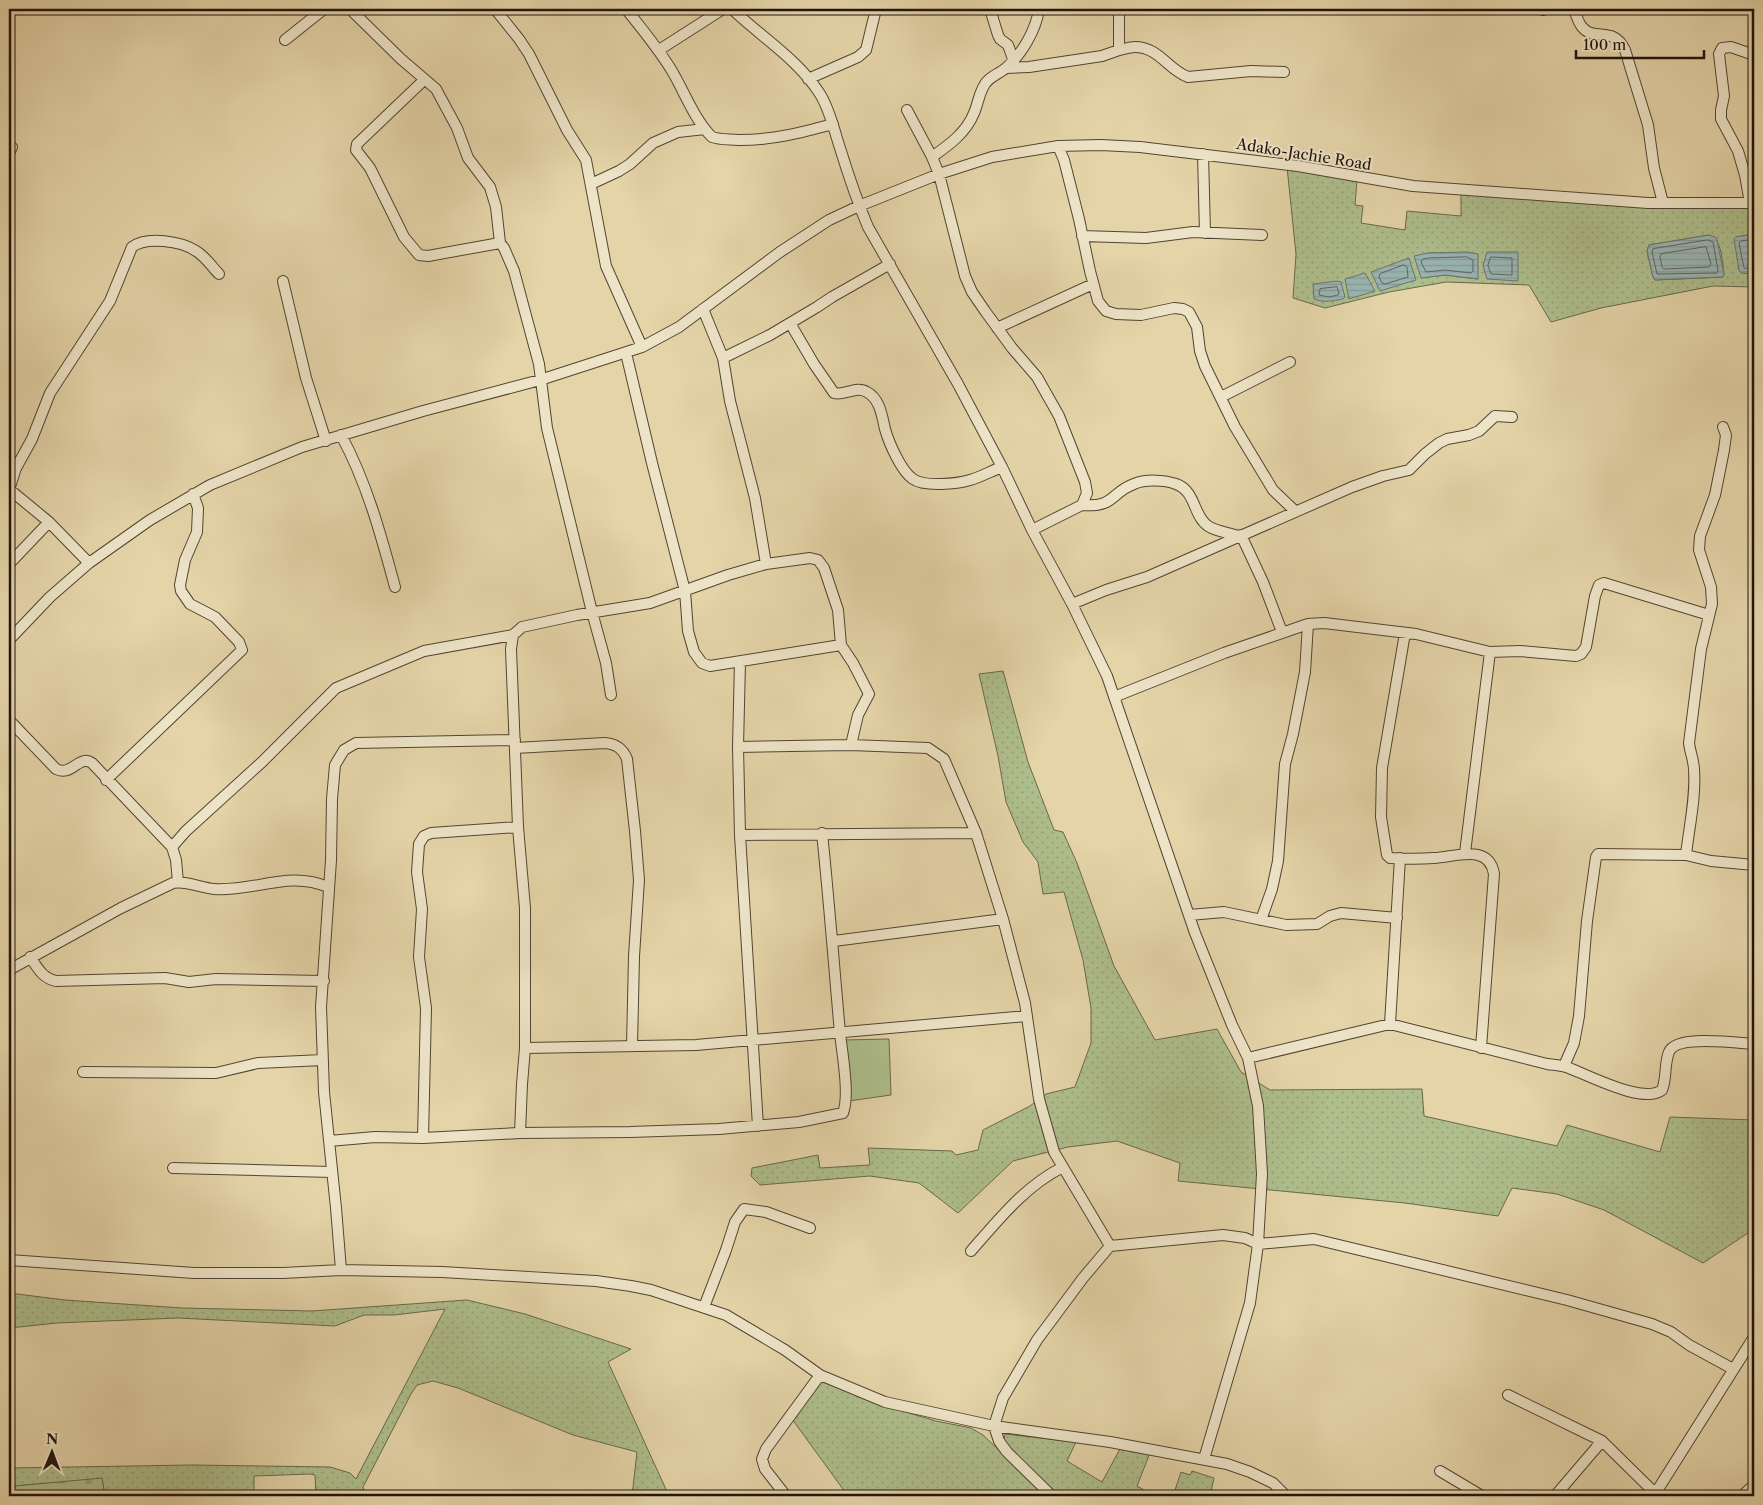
<svg xmlns="http://www.w3.org/2000/svg" width="1763" height="1505" font-family="'Libre Caslon Text',serif">
<style>
.grass{fill:url(#grass-dots);stroke:#68694c;fill-rule:evenodd}
.forest{fill:url(#forest-firs);stroke:#68694c}
.garden{fill:#aebe8c;stroke:#68694c}
.water{fill:url(#water-rules);stroke:#6a7570}
.lines{fill:none;stroke-linecap:round;stroke-linejoin:round}
.shore{stroke:#5e6460;stroke-width:1}
.minor-casing{stroke:#524433;stroke-width:12}
.minor{stroke:#ede3c6;stroke-width:10}
.labels{text-anchor:middle;dominant-baseline:central;stroke-width:4;stroke-linejoin:round;paint-order:stroke}
.street-label{font-size:15px;fill:#21140c;stroke:#ede3c6}
</style>
<defs>
<pattern id="grass-dots" width="8" height="8" patternUnits="userSpaceOnUse" patternTransform="scale(1.25)"><rect width="8" height="8" fill="#aebe8c"/><path d="M2 2h.1M6 6h.1" fill="none" stroke="#95a278" stroke-width="1.8" stroke-linecap="round"/></pattern>
<pattern id="forest-firs" width="22" height="20" patternUnits="userSpaceOnUse" patternTransform="scale(1.25)"><rect width="22" height="20" fill="#aebe8c"/><path d="M5 1l3.5 6h-7zM16 11l3.5 6h-7z" fill="#95a278"/></pattern>
<pattern id="water-rules" width="6" height="5" patternUnits="userSpaceOnUse" patternTransform="scale(1.25)"><rect width="6" height="5" fill="#9ab5b3"/><path d="M0 2.5h6" fill="none" stroke="#849b99"/></pattern>
</defs>
<rect width="100%" height="100%" fill="#e4d4a8"/>
<filter id="stains"><feTurbulence type="fractalNoise" baseFrequency=".004" numOctaves="4"/><feColorMatrix values="0 0 0 0 .2 0 0 0 0 .09 0 0 0 0 .02 0 0 0 .5 -.17"/></filter>
<radialGradient id="worn" r=".72"><stop offset=".6" stop-color="#630" stop-opacity="0"/><stop offset="1" stop-color="#630" stop-opacity=".3"/></radialGradient>
<path class="grass" d="M 1287,167 L 1357,180 L 1355,205 L 1363,206 L 1361,223 L 1405,230 L 1407,211 L 1461,216 L 1461,194 L 1754,206 L 1754,234 L 1736,237 L 1739,270 L 1742,273 L 1754,274 L 1754,287 L 1713,286 L 1601,308 L 1551,322 L 1529,285 L 1446,282 L 1389,292 L 1325,308 L 1293,298 L 1296,254 ZM 1709,235 C 1722,239 1722,261 1724,274 L 1723,277 L 1655,280 L 1653,277 L 1647,251 L 1649,245 ZM 1428,253 L 1442,253 L 1478,279 L 1445,275 L 1421,278 Z
M 1003,671 L 1028,762 L 1054,830 L 1063,832 L 1077,863 L 1114,966 L 1155,1040 L 1217,1029 L 1241,1072 L 1270,1090 L 1422,1089 L 1424,1116 L 1557,1146 L 1567,1125 L 1660,1152 L 1670,1117 L 1754,1120 L 1754,1229 L 1703,1263 L 1604,1210 L 1557,1194 L 1512,1188 L 1498,1216 L 1405,1203 L 1178,1181 L 1180,1163 L 1117,1141 L 1068,1147 L 1013,1161 L 958,1213 L 919,1183 L 870,1176 L 760,1185 L 751,1176 L 752,1168 L 818,1155 L 820,1168 L 870,1165 L 868,1148 L 952,1151 L 956,1155 L 978,1150 L 983,1130 L 1030,1106 L 1046,1094 L 1075,1087 L 1091,1043 L 1091,1008 L 1083,960 L 1064,892 L 1043,894 L 1038,862 L 1023,842 L 1006,802 L 998,756 L 979,674 Z
M 9,1293 L 65,1300 L 182,1308 L 312,1311 L 467,1300 L 525,1314 L 631,1349 L 608,1362 L 669,1496 L 632,1496 L 637,1452 L 573,1435 L 458,1388 L 433,1381 L 417,1385 L 411,1394 L 363,1487 L 365,1496 L 316,1496 L 315,1475 L 310,1474 L 254,1476 L 254,1496 L 105,1496 L 102,1479 L 15,1486 L 13,1496 L 9,1496 L 9,1468 L 193,1465 L 330,1467 L 350,1473 L 356,1479 L 445,1309 L 394,1315 L 364,1315 L 335,1326 L 178,1318 L 57,1323 L 9,1328 Z
M 822,1381 L 872,1402 L 936,1421 L 971,1428 L 983,1435 L 1047,1496 L 848,1496 L 792,1419 Z
M 1005,1434 L 1076,1442 L 1067,1461 L 1102,1482 L 1120,1449 L 1150,1453 L 1137,1486 L 1146,1491 L 1144,1496 L 1058,1496 L 1007,1446 L 1004,1439 Z
M 1192,1471 L 1214,1478 L 1210,1496 L 1173,1496 L 1181,1472 L 1190,1475 Z"/>
<path class="forest" d="M 102,1478 L 105,1496 L 13,1496 L 15,1486 Z"/>
<path class="garden" d="M 889,1039 L 891,1095 L 849,1101 L 844,1040 Z"/>
<path class="water" d="M 1754,234 L 1754,274 L 1741,273 L 1739,270 L 1734,239 L 1736,237 Z
M 1709,235 L 1715,237 L 1717,240 L 1724,274 L 1723,277 L 1655,280 L 1653,277 L 1647,251 L 1649,245 Z
M 1467,252 L 1478,254 L 1478,279 L 1445,275 L 1421,278 L 1414,256 L 1428,253 Z
M 1487,252 L 1518,252 L 1518,281 L 1487,279 L 1483,266 Z
M 1409,258 L 1416,280 L 1380,291 L 1371,272 Z
M 1365,273 L 1375,291 L 1349,299 L 1345,279 Z
M 1337,281 L 1341,282 L 1345,297 L 1343,299 C 1333,301 1324,303 1314,299 L 1313,284 Z"/>
<g class="lines">
<path class="shore" d="M 1754,239 L 1741,241 L 1739,243 L 1744,268 L 1754,269
M 1708,240 L 1713,242 L 1718,270 L 1717,273 L 1657,274 L 1652,252 L 1653,249 Z
M 1706,247 L 1711,264 L 1709,267 L 1664,269 L 1662,267 L 1660,257 L 1661,254 Z
M 1467,257 L 1473,260 L 1473,271 L 1471,273 L 1445,270 L 1426,272 L 1421,262 L 1423,259 L 1429,258 Z
M 1491,257 L 1512,258 L 1512,275 L 1491,274 L 1488,266 Z
M 1404,265 L 1407,267 L 1408,277 L 1385,284 L 1382,283 L 1379,277 L 1380,274 Z
M 1337,287 L 1339,293 L 1338,295 L 1329,297 L 1319,295 L 1320,289 Z"/>
<defs>
<path id="minor" d="M 350,9 L 401,59 L 436,89 L 457,128 L 468,158 L 490,187 L 496,207 L 500,243 L 504,248 L 514,271 L 539,364 L 547,428 L 592,612 L 606,663 L 611,695
M 495,9 L 519,39 L 529,54 L 567,130 L 586,160 L 606,266 L 642,347
M 626,9 C 642,29 658,48 672,71 C 684,91 695,121 712,137 C 720,140 730,139 739,140 C 773,140 800,133 833,124
M 732,9 C 761,37 798,59 820,94 C 830,110 834,130 840,148 C 848,174 857,201 868,227 L 958,384 L 1002,467 L 1032,530 L 1072,604 L 1107,676 L 1195,933 L 1232,1025 L 1248,1058 L 1258,1106 L 1262,1174 L 1258,1244 L 1250,1303 L 1204,1459
M 990,9 L 998,35 L 1000,39 L 1008,45 L 1013,59
M 1574,9 C 1576,15 1578,22 1582,27 C 1595,42 1613,25 1625,50 L 1648,125 L 1654,168 L 1663,203
M 1543,10 L 1544,9
M 285,40 L 324,9
M 659,50 L 723,9
M 1119,50 C 1124,49 1130,47 1135,47 C 1159,47 1168,70 1188,77 L 1251,71 L 1284,72
M 1006,68 L 1029,67 L 1102,56 L 1119,50 L 1119,9
M 808,79 L 858,57 L 866,50 L 876,9
M 424,80 L 357,144 L 356,150 L 370,168 L 404,237 L 419,255 L 428,256 L 500,243
M 907,110 L 932,157
M 1058,146 L 1064,160 L 1079,219 L 1090,271 L 1098,301 L 1106,311 L 1116,314 L 1141,315 L 1174,308 L 1183,309 L 1189,312 L 1197,327 L 1200,351 L 1205,366 L 1235,427 L 1273,490 L 1295,511
M 9,153 L 12,147
M 1203,154 L 1205,233
M 591,184 L 619,171 L 630,164 L 653,143 L 678,132 L 705,129
M 1750,203 L 1745,175 L 1738,151 L 1721,119 L 1721,110 L 1724,96 L 1719,54 L 1722,48 L 1731,47 L 1754,55
M 1082,236 L 1146,238 L 1193,232 L 1262,235
M 283,281 L 306,378 L 326,441
M 703,309 L 723,358 L 730,401 L 755,498 L 766,564
M 790,323 L 814,364 L 834,393 C 846,396 856,385 867,392 C 880,399 882,416 885,429 C 889,443 901,471 913,479 C 924,487 957,484 970,480 C 981,477 991,471 1002,467
M 997,328 L 1093,284
M 626,353 L 652,463 L 685,591 L 688,631 L 694,652 L 702,663 L 710,666 L 841,645
M 723,358 L 770,335 L 817,307 L 832,297 L 890,264
M 1221,397 L 1290,362
M 341,435 C 367,483 381,535 395,587
M 9,489 L 49,522 L 89,563
M 9,490 L 16,468 L 32,439 L 50,393 L 110,301 L 132,247 C 147,236 181,241 196,251 C 205,256 212,267 219,274
M 1082,505 C 1115,508 1111,492 1134,484 C 1145,479 1165,480 1176,484 C 1196,491 1193,516 1208,526 C 1217,532 1228,532 1238,536
M 1032,530 L 1082,505 L 1087,493 L 1085,482 L 1059,416 L 1037,377 L 1012,348 L 985,311 L 972,292 L 965,276 L 939,174 L 932,157 C 949,145 966,133 974,113 C 978,104 979,93 985,84 C 990,76 999,74 1006,68 C 1022,54 1036,30 1039,9
M 1241,535 L 1263,582 L 1282,632
M 9,564 L 49,522
M 1072,604 L 1106,590 L 1147,577 L 1352,487 L 1383,476 L 1409,470 L 1425,454 L 1439,443 L 1447,439 L 1469,435 L 1479,431 L 1495,416 L 1512,417
M 1405,633 L 1382,768 L 1381,817 L 1387,855 L 1390,858 C 1405,859 1420,859 1434,858 C 1456,857 1489,843 1494,874 L 1481,1048
M 9,640 L 50,597 L 89,563 L 150,520 L 210,485 L 302,447 L 423,411 L 540,380 L 642,347 L 679,327 L 780,252 L 829,220 L 859,206 L 939,174 L 992,157 L 1058,146 L 1101,145 L 1140,147 L 1298,166 L 1413,186 L 1648,203 L 1754,203
M 740,662 L 738,747 L 740,835 L 758,1126
M 1114,697 L 1224,653 L 1308,624 L 1324,623 L 1416,634 L 1490,652 L 1520,651 L 1576,656 L 1581,654 L 1586,647 L 1595,596 L 1599,585 L 1604,583 L 1709,615
M 9,720 L 56,769 C 72,777 79,754 92,763 L 172,847 L 176,860 L 178,882
M 738,747 L 851,745 L 928,748 L 944,759 L 976,833 L 1003,919 L 1025,1003 L 1039,1099 L 1054,1152 L 1110,1246
M 515,748 L 605,743 C 617,744 623,749 627,759 L 635,831 L 639,880 L 634,956 L 632,1046
M 106,780 L 242,650 L 239,642 L 215,617 L 190,604 L 181,591 L 180,585 L 185,560 L 197,532 L 198,508 L 193,494
M 740,835 L 976,833
M 172,847 L 186,831 L 262,762 L 336,688 L 424,651 L 513,635
M 1465,853 L 1490,652
M 1686,855 C 1689,827 1696,798 1694,770 C 1694,761 1690,752 1689,743 L 1701,649 L 1712,604 L 1711,587 L 1699,550 L 1700,536 L 1715,495 L 1724,450 L 1726,435 L 1723,427
M 1189,915 L 1224,912 L 1286,925 L 1317,924 L 1330,916 L 1341,913 L 1397,918
M 1261,920 L 1272,889 L 1278,861 L 1285,764 L 1293,734 L 1305,672 L 1308,624
M 834,941 L 1003,919
M 30,957 C 38,968 42,978 56,981 L 165,978 L 189,982 L 216,979 L 324,981
M 9,970 L 121,908 L 173,883 C 185,880 201,888 214,889 C 254,892 289,870 328,887
M 1390,1024 L 1400,858
M 525,1048 L 696,1045 L 1027,1016
M 1248,1058 L 1390,1024 L 1547,1064 C 1553,1065 1560,1065 1566,1067 C 1587,1074 1643,1105 1662,1090 C 1667,1078 1664,1064 1669,1052 C 1676,1034 1738,1043 1754,1044
M 1564,1066 L 1574,1043 L 1579,1016 L 1587,921 L 1596,857 L 1598,854 L 1686,855 L 1711,861 L 1754,865
M 83,1072 L 216,1073 L 258,1063 L 323,1060
M 520,1133 L 522,1084 L 525,1048 L 525,908 L 518,827 L 511,649 L 513,635 L 522,627 L 577,615 L 650,603 L 728,575 L 766,564 L 810,558 L 818,560 L 824,568 L 838,610 L 841,645 L 853,663 L 869,694 L 858,715 L 851,745
M 423,1138 L 426,1008 L 419,957 L 422,909 L 417,872 L 419,844 L 424,836 L 431,833 L 518,827
M 329,1141 L 375,1137 L 423,1138 L 520,1133 L 630,1132 L 719,1129 L 799,1122 L 843,1113 C 850,1095 842,1053 840,1033 C 834,966 829,900 822,833
M 173,1168 L 332,1172
M 971,1251 C 999,1219 1025,1186 1063,1167
M 9,1260 L 194,1273 L 283,1273 L 341,1270 L 442,1272 L 596,1281 L 631,1286 L 651,1290 L 726,1315 L 785,1350 L 820,1375 L 885,1402 L 994,1426 L 1110,1442 L 1227,1464 L 1250,1472 L 1273,1483 L 1286,1496
M 341,1270 L 336,1208 L 324,1092 L 321,1007 L 331,860 L 332,799 L 335,765 L 344,750 L 356,743 L 515,740
M 704,1307 L 726,1250 L 735,1222 L 744,1209 L 766,1212 L 810,1228
M 1508,1395 L 1602,1441 L 1658,1496
M 1440,1471 L 1482,1496
M 1655,1494 L 1754,1337
M 786,1496 L 765,1469 L 762,1459 L 766,1449 L 820,1375
M 1052,1496 L 1007,1452 L 999,1441 L 994,1426 L 1003,1398 L 1037,1340 L 1083,1278 L 1110,1246 L 1223,1235 L 1245,1238 L 1258,1244 L 1314,1239 L 1567,1300 L 1652,1324 L 1671,1332 L 1689,1345 L 1733,1369
M 1555,1496 L 1602,1441
M 1742,1496 L 1754,1485"/>
</defs>
<use href="#minor" class="minor-casing"/>
<use href="#minor" class="minor"/>
</g>
<g class="labels">
<g class="street-label">
<text transform="translate(1304 154) rotate(9)">Adako-Jachie Road</text>
</g>
</g>
<rect width="1763" height="1505" fill="none" stroke="#e4d4a8" stroke-width="30"/>
<rect x="10" y="10" width="1743" height="1485" fill="none" stroke="#21140c" stroke-width="2.5"/>
<rect x="15" y="15" width="1733" height="1475" fill="none" stroke="#21140c"/>
<g transform="translate(52 1452) rotate(1)" stroke="#ede3c6" stroke-width="4" paint-order="stroke">
<path d="M0-4L9 19L0 12L-9 19Z" fill="#21140c"/>
<text y="-8" font-size="14" font-weight="bold" text-anchor="middle" fill="#21140c">N</text>
</g>
<path d="M1576 50v8h128v-8" fill="none" stroke="#21140c" stroke-width="2.5"/>
<text x="1583" y="50" font-size="15" fill="#21140c" stroke="#ede3c6" stroke-width="4" paint-order="stroke">100 m</text>
<rect width="100%" height="100%" filter="url(#stains)"/>
<rect width="100%" height="100%" fill="url(#worn)"/>
</svg>
